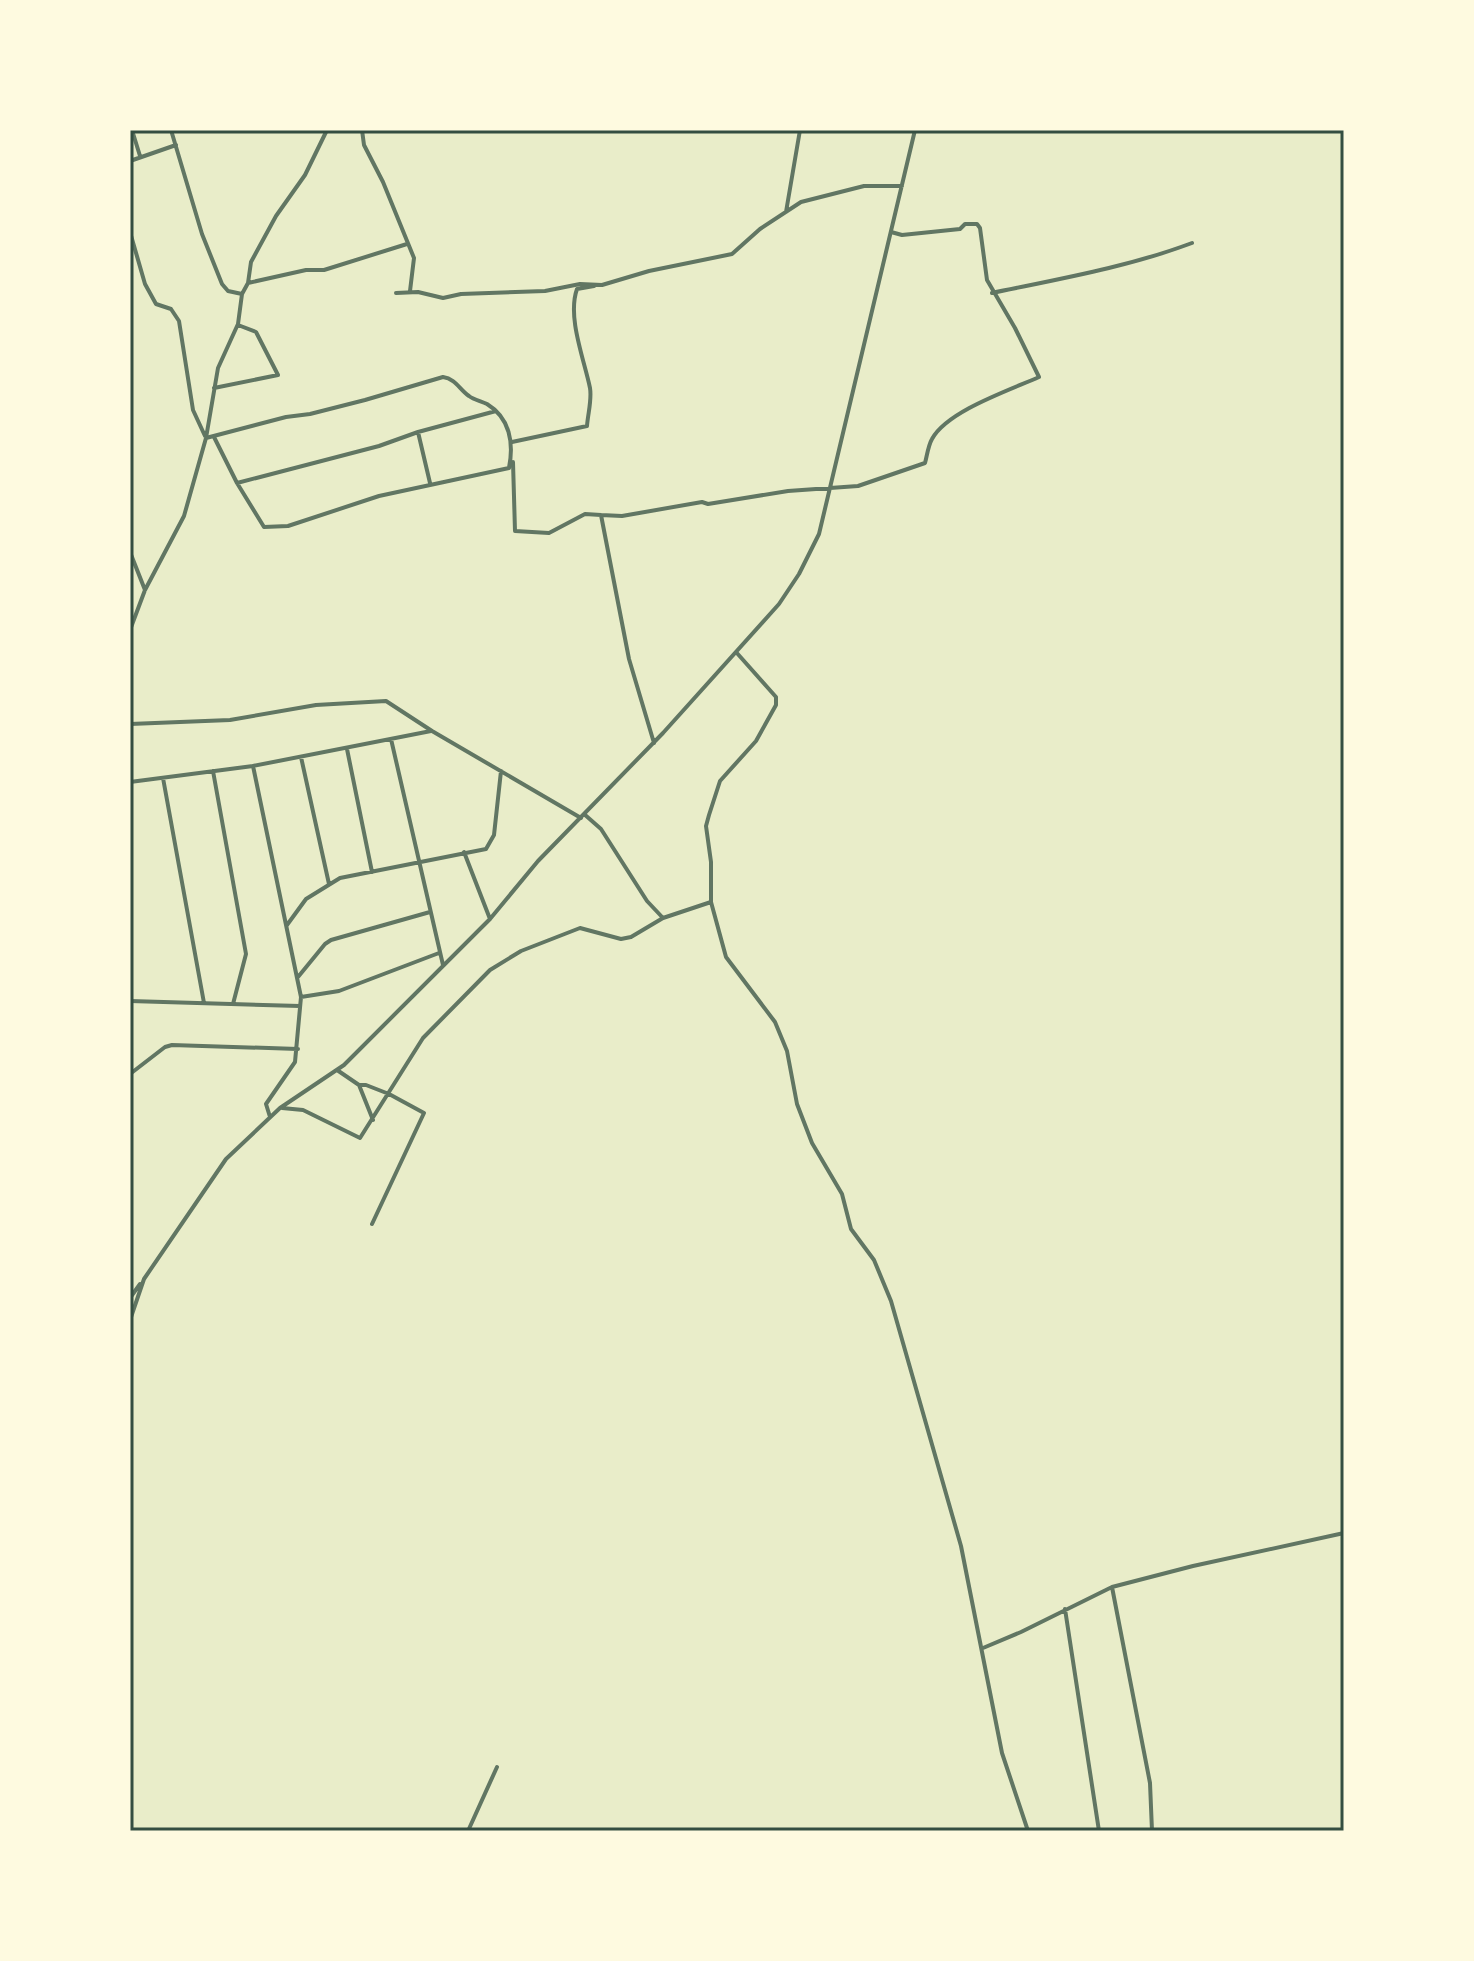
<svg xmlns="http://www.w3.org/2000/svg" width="1474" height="1961" font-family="'Roboto Condensed',sans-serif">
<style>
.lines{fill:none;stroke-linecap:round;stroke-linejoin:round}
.minor{stroke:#617663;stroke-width:4}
.neatline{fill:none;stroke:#344e41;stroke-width:3}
</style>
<rect width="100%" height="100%" fill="#e9edc9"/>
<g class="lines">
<path class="minor" d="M 132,130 L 140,156
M 171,130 L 202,234 L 222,284 L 228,291 L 242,294
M 362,130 L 364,145 L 383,182 L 414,258 L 410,291
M 130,161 L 176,145
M 786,212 L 800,130
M 130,232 L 145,284 L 156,304 L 171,309 L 179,321 L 193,410 L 205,436
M 248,283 L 306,270 L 324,270 L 407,244
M 396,293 L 418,292 L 443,298 L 461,294 L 545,291 L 580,284 L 602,285 L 649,271 L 732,254 L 760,229 L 801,202 L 864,186 L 902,186
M 992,293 C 1059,279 1128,267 1192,243
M 214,388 L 278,375 L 256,332 L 238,325
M 418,432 L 430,483
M 206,438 L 286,417 L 310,414 L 365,400 L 443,377 C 456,379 459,389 469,396 C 474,400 481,401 487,404 C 510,418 514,443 509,468 L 379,496 L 288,526 L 264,527 L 237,483 L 214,437
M 512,442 L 587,426 C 588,413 592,400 590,388 C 584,359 567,317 577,289 L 594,286
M 513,462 L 515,531 L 549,533 L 585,514 L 601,515 L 629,659 L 654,743
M 237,483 L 379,446 L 418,432 L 496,411
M 601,515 L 622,516 L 702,502 L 708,504 L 788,491 L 858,486 L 925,463 C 927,456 928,446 932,439 C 947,411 1010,390 1039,377 L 1015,328 L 987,280 L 980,228 L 977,224 L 965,224 L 960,229 L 902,235 L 891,232
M 130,552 L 145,590
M 130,630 L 145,590 L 184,516 L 206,438 L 218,368 L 238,324 L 242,294 L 248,283 L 251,262 L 276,216 L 305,175 L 327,130
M 736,652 L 776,697 L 776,705 L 756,741 L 720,781 L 709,815 L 706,826 L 711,862 L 711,902 L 726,957 L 775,1022 L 787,1051 L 797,1104 L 812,1143 L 842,1194 L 851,1229 L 874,1260 L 891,1301 L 961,1546 L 1002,1753 L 1028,1831
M 130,724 L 230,720 L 316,705 L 386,701 L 432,731 L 581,818
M 391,739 L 443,965
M 347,749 L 372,872
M 301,757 L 329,884
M 253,766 L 301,997 L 295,1062 L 266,1104 L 270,1117
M 213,771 L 246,954 L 233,1004
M 163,778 L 204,1003
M 130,782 L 253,766 L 431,731
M 584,814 L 601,829 L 647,901 L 663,918
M 464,852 L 490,919
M 287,925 L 306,899 L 340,878 L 486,849 L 494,835 L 501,771
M 298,977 L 325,944 L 331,940 L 430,912
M 301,997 L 339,991 L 439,953
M 130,1001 L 300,1006
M 337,1070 L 359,1085 L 366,1085 L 389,1094 L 424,1113 L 372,1224
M 130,1074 L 165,1047 L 172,1045 L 298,1049
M 359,1085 L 373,1120
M 282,1108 L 303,1110 L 360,1138 L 423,1038 L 490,970 L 521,951 L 580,928 L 621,939 L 631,937 L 663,918 L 711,902
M 130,1298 L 140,1284
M 130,1320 L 144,1279 L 226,1159 L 280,1108 L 344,1065 L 490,919 L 538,861 L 663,733 L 779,604 L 799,574 L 819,534 L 915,130
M 1112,1587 L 1150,1783 L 1152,1831
M 1065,1609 L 1099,1831
M 983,1648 L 1021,1632 L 1112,1587 L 1193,1566 L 1344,1533
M 468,1831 L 497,1767"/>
</g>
<rect width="1474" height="1961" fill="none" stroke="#fefae0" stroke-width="264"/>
<rect x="132" y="132" width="1210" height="1697" class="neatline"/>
</svg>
